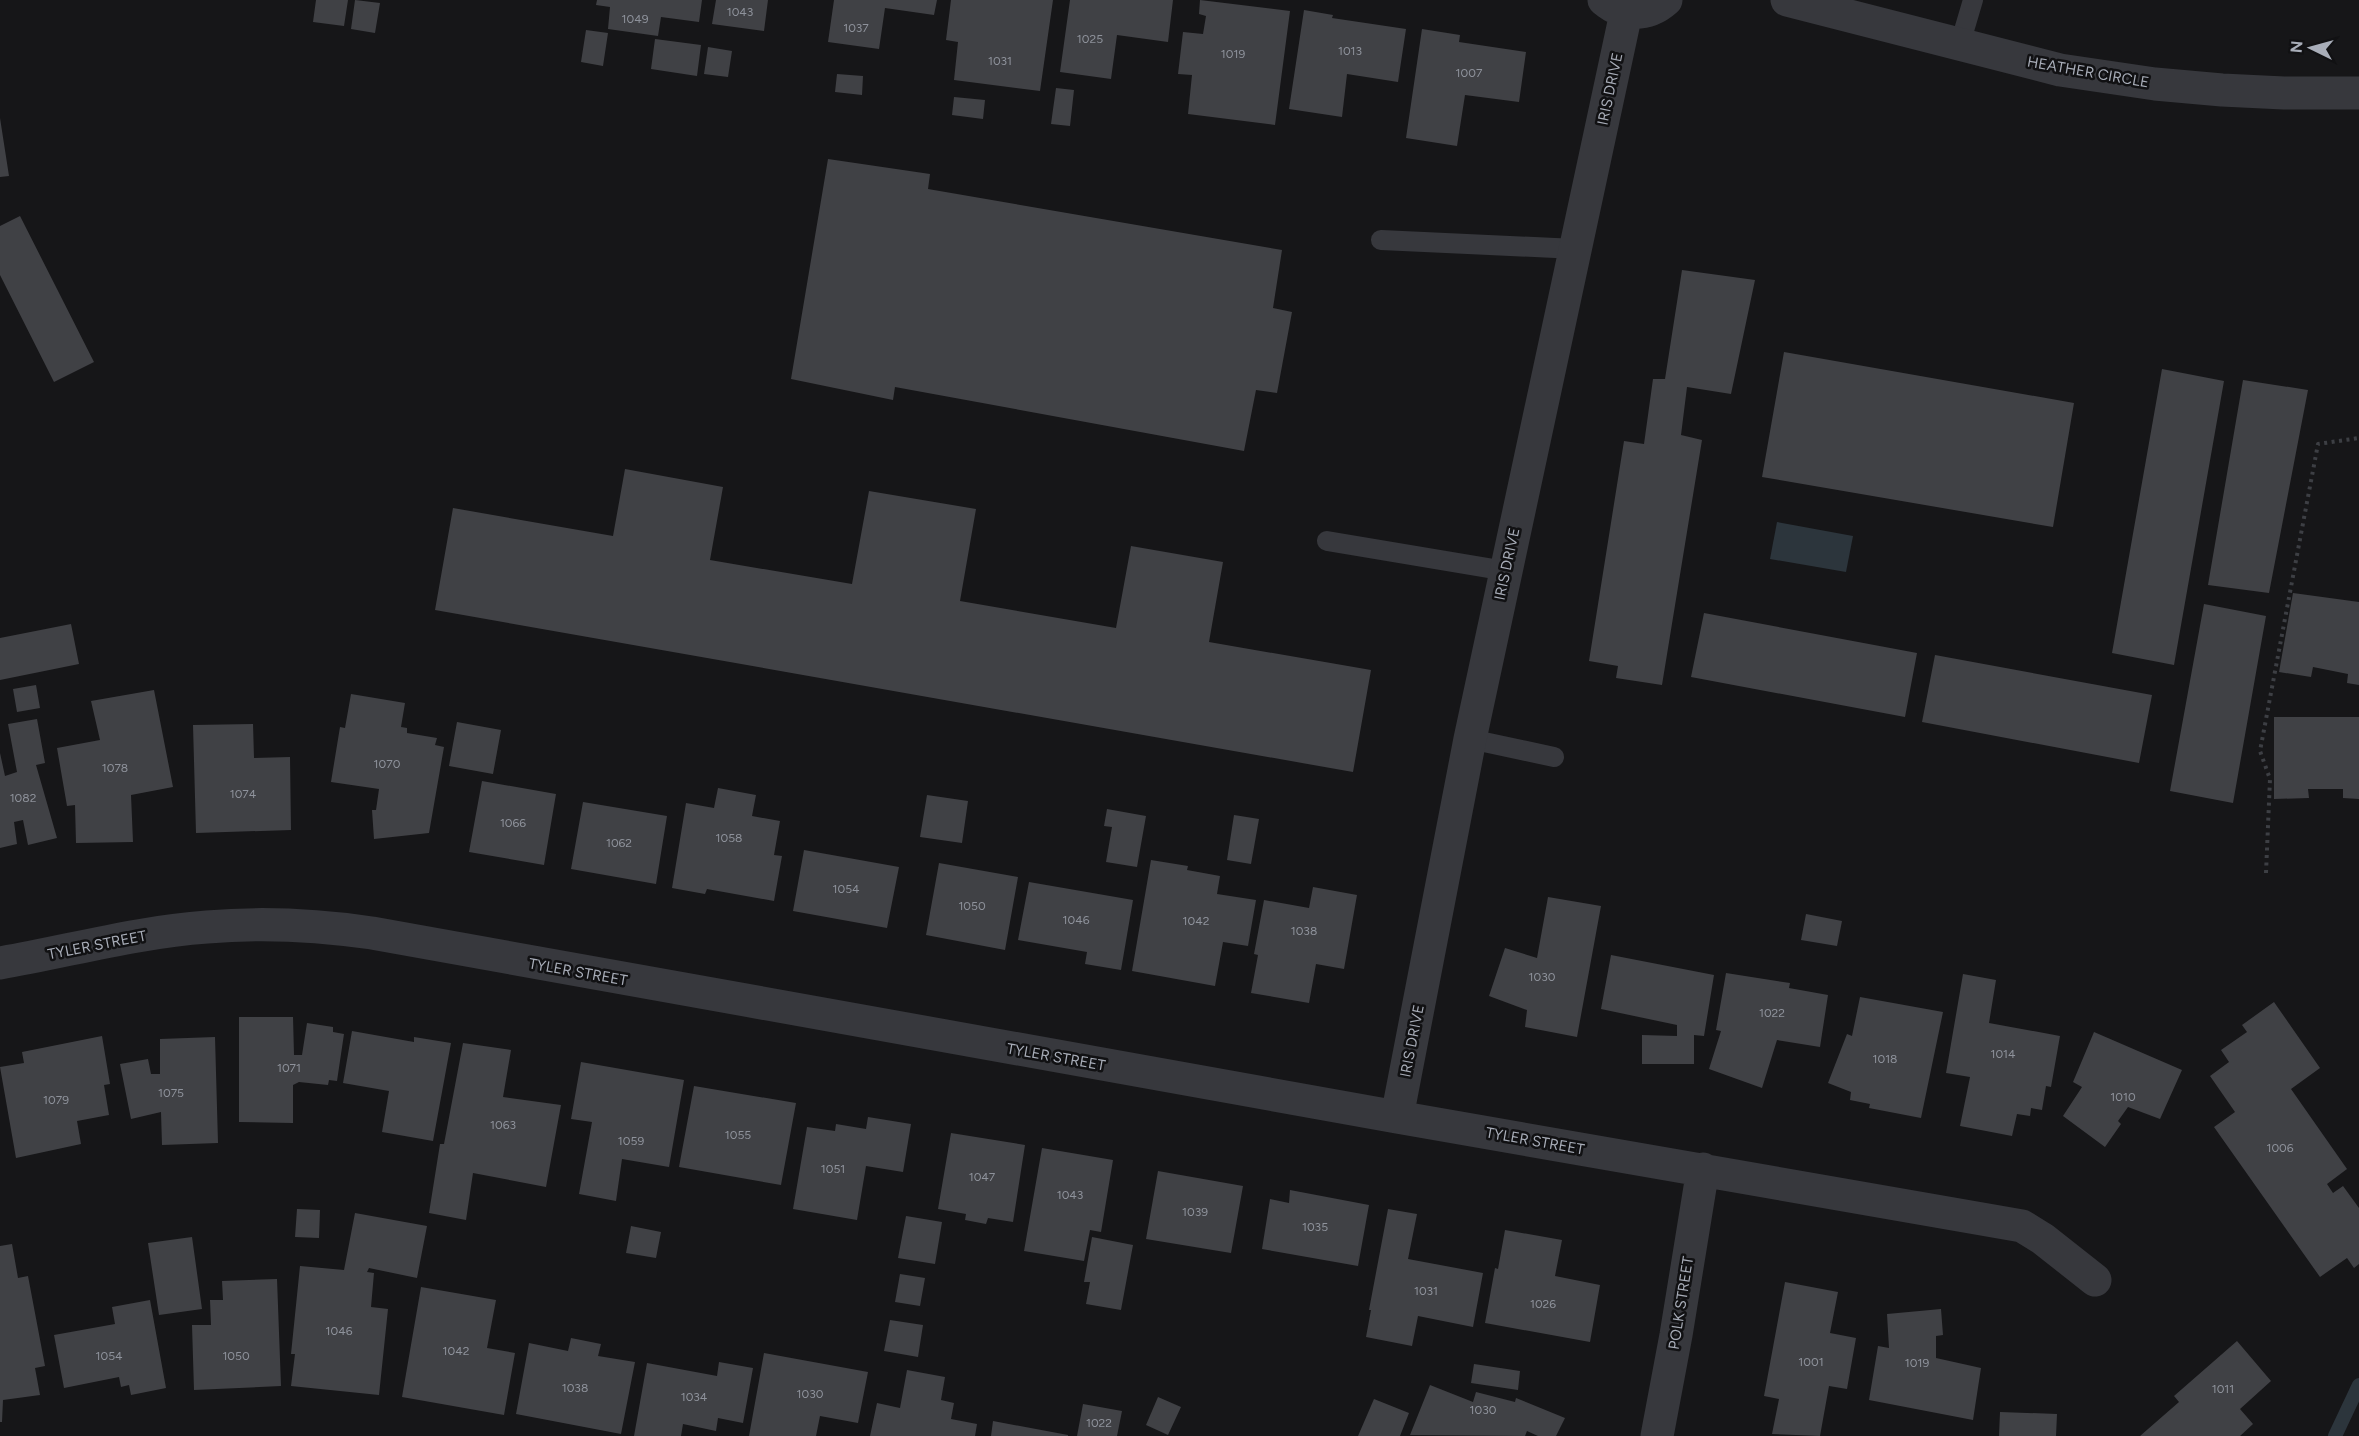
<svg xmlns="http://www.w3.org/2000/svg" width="2359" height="1436" font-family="Figtree,sans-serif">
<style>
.water{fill:#2c353c}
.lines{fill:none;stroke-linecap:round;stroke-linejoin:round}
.stream{stroke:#2c353c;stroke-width:14}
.building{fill:#404145}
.path{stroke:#3d3f44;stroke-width:4;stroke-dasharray:3 4.5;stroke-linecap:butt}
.service{stroke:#37383d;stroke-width:20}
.minor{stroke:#37383d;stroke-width:33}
.labels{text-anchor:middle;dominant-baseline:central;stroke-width:5;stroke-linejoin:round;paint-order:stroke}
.number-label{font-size:12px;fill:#8e929b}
.street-label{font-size:15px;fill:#a8adb8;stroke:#111113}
</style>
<rect width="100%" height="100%" fill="#161618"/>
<path class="water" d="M 1777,522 L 1853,536 L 1846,572 L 1770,559 Z"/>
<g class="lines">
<path class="stream" d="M 2335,1436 L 2359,1385"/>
</g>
<path class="building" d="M 316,0 L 348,0 L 344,26 L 313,22 Z
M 355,0 L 380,3 L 375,33 L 351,29 Z
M 597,0 L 702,0 L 699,22 L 661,17 L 658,36 L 608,29 L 610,7 L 596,5 Z
M 716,0 L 768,0 L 764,31 L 712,24 Z
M 834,0 L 937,0 L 934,15 L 885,8 L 879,49 L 828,42 Z
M 951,0 L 1053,0 L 1040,91 L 954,80 L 958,42 L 946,40 Z
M 1070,0 L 1173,0 L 1168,42 L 1117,35 L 1111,79 L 1060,72 Z
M 1200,0 L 1290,11 L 1275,125 L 1188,114 L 1192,75 L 1178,74 L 1183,32 L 1203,34 L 1206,16 L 1199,14 Z
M 1304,10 L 1333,15 L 1332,18 L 1406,29 L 1398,82 L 1347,74 L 1342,117 L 1289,109 Z
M 1422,29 L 1460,35 L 1459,42 L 1526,52 L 1519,102 L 1465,95 L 1457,146 L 1406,138 Z
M 586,30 L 608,33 L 603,66 L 581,62 Z
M 655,39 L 701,45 L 697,76 L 651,69 Z
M 708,47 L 732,51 L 728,77 L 704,74 Z
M 837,74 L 863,76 L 862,95 L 835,92 Z
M 1056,88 L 1074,90 L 1070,126 L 1051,124 Z
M 954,97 L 985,100 L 983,119 L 952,115 Z
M 0,118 L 9,176 L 0,177 Z
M 828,159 L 930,174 L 928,189 L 1282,250 L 1273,308 L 1292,312 L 1277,393 L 1256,390 L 1244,451 L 895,387 L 893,400 L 791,379 Z
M 20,216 L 94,362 L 54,382 L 0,275 L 0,226 Z
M 1682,270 L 1755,280 L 1731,394 L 1687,387 L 1681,435 L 1702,440 L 1662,685 L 1616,678 L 1618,666 L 1589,661 L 1624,441 L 1644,444 L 1653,379 L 1665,379 Z
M 1784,352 L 2074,403 L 2053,527 L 1762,477 Z
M 2162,369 L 2224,381 L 2174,665 L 2112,653 Z
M 2243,380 L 2308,390 L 2269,593 L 2208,585 Z
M 625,469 L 723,487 L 710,560 L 852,584 L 869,491 L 976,509 L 960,601 L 1116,628 L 1131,546 L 1223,562 L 1209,642 L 1371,670 L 1353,772 L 435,610 L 453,508 L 613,536 Z
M 2293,593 L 2359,602 L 2359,685 L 2347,683 L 2348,674 L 2313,667 L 2311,677 L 2279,672 Z
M 2204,604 L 2266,616 L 2233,803 L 2170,791 Z
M 1704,613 L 1917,653 L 1905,717 L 1691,677 Z
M 71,624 L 79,664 L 0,680 L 0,638 Z
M 1935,655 L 2152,695 L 2139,763 L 1922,722 Z
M 36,685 L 40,708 L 17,712 L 13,689 Z
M 154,690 L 173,787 L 131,795 L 133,842 L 76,843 L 75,805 L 67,806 L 57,748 L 100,740 L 91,701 Z
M 351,694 L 405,703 L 401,727 L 407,728 L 407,733 L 437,738 L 435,745 L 444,747 L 429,833 L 374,839 L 372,810 L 376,810 L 379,789 L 331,782 L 340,727 L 345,728 Z
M 2274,717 L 2359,717 L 2359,799 L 2343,798 L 2343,789 L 2308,789 L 2309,798 L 2274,799 Z
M 37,719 L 45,763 L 36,765 L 57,838 L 28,845 L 23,820 L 14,822 L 17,844 L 0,848 L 0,753 L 5,776 L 17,772 L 8,724 Z
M 457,722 L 501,730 L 493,774 L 449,766 Z
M 253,724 L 254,758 L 290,757 L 291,830 L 196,833 L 193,725 Z
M 482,781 L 556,794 L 544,865 L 469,852 Z
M 718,788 L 756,795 L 752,816 L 780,821 L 774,855 L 782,856 L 774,901 L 707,889 L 705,894 L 672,888 L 686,803 L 714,808 Z
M 927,795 L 968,801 L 962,843 L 920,837 Z
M 583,802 L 667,816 L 656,884 L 571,869 Z
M 1107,809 L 1146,816 L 1137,867 L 1106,862 L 1112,827 L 1104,826 Z
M 1234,815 L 1259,819 L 1251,864 L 1227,860 Z
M 804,850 L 899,867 L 887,928 L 793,911 Z
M 1151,860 L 1188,866 L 1187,870 L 1220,876 L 1217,894 L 1256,900 L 1248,946 L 1223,942 L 1215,986 L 1132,971 Z
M 939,863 L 1018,877 L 1005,950 L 926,935 Z
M 1029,882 L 1133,900 L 1121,970 L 1085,964 L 1087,952 L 1018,940 Z
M 1313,887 L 1357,895 L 1344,969 L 1316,964 L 1309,1003 L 1251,993 L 1258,955 L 1254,954 L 1264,900 L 1309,908 Z
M 1548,897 L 1601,906 L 1577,1037 L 1525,1027 L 1527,1010 L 1489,996 L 1505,948 L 1537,958 Z
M 1806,914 L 1842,921 L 1837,946 L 1801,940 Z
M 1611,955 L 1714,975 L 1704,1036 L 1694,1035 L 1694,1064 L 1642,1064 L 1642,1035 L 1677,1036 L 1677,1025 L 1601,1009 Z
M 1726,973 L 1790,983 L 1789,988 L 1828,995 L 1820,1047 L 1777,1040 L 1762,1088 L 1709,1069 L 1721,1031 L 1716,1030 Z
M 1963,974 L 1996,980 L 1989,1023 L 2060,1036 L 2051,1087 L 2046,1086 L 2042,1110 L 2031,1108 L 2030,1116 L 2017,1114 L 2012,1136 L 1960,1126 L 1970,1077 L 1946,1073 Z
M 1860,997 L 1943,1012 L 1921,1118 L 1869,1108 L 1870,1104 L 1850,1100 L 1851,1092 L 1828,1083 L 1847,1034 L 1852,1036 Z
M 2274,1002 L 2320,1068 L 2291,1089 L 2347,1169 L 2327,1184 L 2333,1193 L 2343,1186 L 2359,1208 L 2359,1264 L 2354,1268 L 2347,1258 L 2320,1277 L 2214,1127 L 2235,1112 L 2210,1076 L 2229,1062 L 2221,1050 L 2247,1032 L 2242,1025 Z
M 239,1017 L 293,1017 L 294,1055 L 302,1055 L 307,1023 L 333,1027 L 333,1032 L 344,1034 L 337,1081 L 329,1080 L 328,1085 L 299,1082 L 293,1085 L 293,1123 L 239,1122 Z
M 352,1031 L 414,1042 L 414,1037 L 451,1043 L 433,1141 L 382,1132 L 389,1091 L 343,1083 Z
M 2094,1032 L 2182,1070 L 2160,1119 L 2128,1107 L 2118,1121 L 2121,1124 L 2105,1147 L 2063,1116 L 2082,1087 L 2073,1082 Z
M 102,1036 L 110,1084 L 104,1085 L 109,1115 L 77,1121 L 81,1144 L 16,1158 L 0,1067 L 24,1063 L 22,1052 Z
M 215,1037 L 218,1143 L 162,1145 L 161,1112 L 131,1119 L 120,1064 L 148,1059 L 151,1074 L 160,1074 L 160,1039 Z
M 463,1043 L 511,1050 L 503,1097 L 561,1105 L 546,1187 L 473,1173 L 466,1220 L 429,1213 L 440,1144 L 444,1144 Z
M 581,1062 L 684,1080 L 669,1167 L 622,1159 L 616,1201 L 579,1194 L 592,1122 L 571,1119 Z
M 694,1086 L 796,1103 L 781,1185 L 679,1167 Z
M 868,1117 L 911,1124 L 903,1172 L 866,1166 L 857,1220 L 793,1209 L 807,1127 L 835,1131 L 836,1124 L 866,1129 Z
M 951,1133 L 1025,1145 L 1013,1222 L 988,1218 L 986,1224 L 965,1220 L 966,1214 L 938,1209 Z
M 1042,1148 L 1113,1160 L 1101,1232 L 1090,1230 L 1084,1261 L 1024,1251 Z
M 1158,1171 L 1243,1186 L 1231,1253 L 1146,1239 Z
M 1290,1190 L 1369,1205 L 1358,1266 L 1262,1249 L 1270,1199 L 1289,1203 Z
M 297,1209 L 320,1210 L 319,1238 L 295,1237 Z
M 1388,1209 L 1417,1214 L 1408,1259 L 1483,1273 L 1473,1327 L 1418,1316 L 1412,1346 L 1366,1337 L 1371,1310 L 1369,1310 Z
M 355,1213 L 427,1226 L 417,1278 L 369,1268 L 367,1272 L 374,1273 L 371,1307 L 388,1309 L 379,1395 L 291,1386 L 295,1354 L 291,1354 L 300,1266 L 344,1270 Z
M 906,1216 L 942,1222 L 935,1264 L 898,1258 Z
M 631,1226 L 661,1232 L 656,1258 L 626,1253 Z
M 1505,1230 L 1562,1240 L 1555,1276 L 1600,1285 L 1590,1342 L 1485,1323 L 1495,1268 L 1498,1269 Z
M 192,1237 L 202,1309 L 159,1315 L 148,1243 Z
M 1092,1237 L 1133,1245 L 1121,1310 L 1086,1304 L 1090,1282 L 1084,1282 Z
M 12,1244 L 18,1278 L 28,1276 L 45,1366 L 35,1368 L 40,1395 L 3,1400 L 2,1422 L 0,1422 L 0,1246 Z
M 900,1274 L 925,1278 L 920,1306 L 895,1302 Z
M 277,1279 L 281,1386 L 194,1390 L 192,1325 L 211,1325 L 210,1300 L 223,1300 L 222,1281 Z
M 1785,1282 L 1838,1292 L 1830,1333 L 1856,1338 L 1847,1389 L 1829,1386 L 1820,1436 L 1772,1434 L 1779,1399 L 1764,1396 Z
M 421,1287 L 496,1300 L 487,1348 L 515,1353 L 504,1415 L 402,1397 Z
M 150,1300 L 166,1388 L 131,1395 L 129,1385 L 121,1387 L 119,1377 L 64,1388 L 54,1335 L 115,1324 L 112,1307 Z
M 1941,1309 L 1943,1335 L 1936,1336 L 1936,1358 L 1981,1368 L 1973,1420 L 1869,1400 L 1878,1346 L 1889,1348 L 1887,1314 Z
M 890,1320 L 923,1325 L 918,1357 L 884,1351 Z
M 571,1338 L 601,1344 L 598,1356 L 635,1362 L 621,1434 L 516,1414 L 529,1343 L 568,1351 Z
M 2237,1341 L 2271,1381 L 2240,1409 L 2253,1424 L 2240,1436 L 2140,1436 L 2179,1402 L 2174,1396 Z
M 764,1353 L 868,1372 L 858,1423 L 820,1416 L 816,1436 L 749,1436 Z
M 719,1362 L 753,1368 L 743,1423 L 718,1418 L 716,1431 L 683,1424 L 681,1436 L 634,1436 L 647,1363 L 717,1376 Z
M 1474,1364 L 1520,1371 L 1518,1390 L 1471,1383 Z
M 907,1370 L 945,1377 L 941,1400 L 954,1403 L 951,1419 L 977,1424 L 975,1436 L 870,1436 L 877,1403 L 900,1408 Z
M 1430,1385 L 1473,1402 L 1476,1392 L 1515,1402 L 1516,1398 L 1565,1418 L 1556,1436 L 1538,1436 L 1527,1431 L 1525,1436 L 1410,1435 Z
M 1158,1397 L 1181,1407 L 1168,1435 L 1146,1425 Z
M 1374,1399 L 1409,1413 L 1400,1436 L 1358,1436 Z
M 1083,1404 L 1122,1411 L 1117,1436 L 1077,1436 Z
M 2000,1412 L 2057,1414 L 2056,1436 L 1999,1436 Z
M 993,1421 L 1068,1435 L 1068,1436 L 991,1436 Z"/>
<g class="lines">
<path class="path" d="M 2266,873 L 2270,779 L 2260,751 L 2318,444 L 2359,438"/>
<path class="service" d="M 1960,44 L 1973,0
M 1381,240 L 1576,249
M 1327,541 L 1506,571
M 1470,739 L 1554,757"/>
<path class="minor" d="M 1604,0 C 1623,16 1647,17 1666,0
M 1787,0 L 2060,70 L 2155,84 L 2222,90 L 2284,93 L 2359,93
M 0,963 C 69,951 137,932 207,927 C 263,922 317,925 372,933 L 1397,1117 L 2022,1226 L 2043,1239 L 2095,1280
M 1397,1117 L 1470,739 L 1626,13
M 1657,1436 L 1676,1335 L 1703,1169"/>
</g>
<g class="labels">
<g class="number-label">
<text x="740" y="12">1043</text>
<text x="635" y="19">1049</text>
<text x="856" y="28">1037</text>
<text x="1090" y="39">1025</text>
<text x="1350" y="51">1013</text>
<text x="1233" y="54">1019</text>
<text x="1000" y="61">1031</text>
<text x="1469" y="73">1007</text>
<text x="387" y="764">1070</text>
<text x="115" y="768">1078</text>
<text x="243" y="794">1074</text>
<text x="23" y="798">1082</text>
<text x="513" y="823">1066</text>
<text x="729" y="838">1058</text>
<text x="619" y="843">1062</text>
<text x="846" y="889">1054</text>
<text x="972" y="906">1050</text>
<text x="1076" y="920">1046</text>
<text x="1196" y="921">1042</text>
<text x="1304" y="931">1038</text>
<text x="1542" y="977">1030</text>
<text x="1772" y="1013">1022</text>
<text x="2003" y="1054">1014</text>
<text x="1885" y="1059">1018</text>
<text x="289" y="1068">1071</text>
<text x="171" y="1093">1075</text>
<text x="2123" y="1097">1010</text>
<text x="56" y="1100">1079</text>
<text x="503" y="1125">1063</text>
<text x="738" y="1135">1055</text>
<text x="631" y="1141">1059</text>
<text x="2280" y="1148">1006</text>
<text x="833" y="1169">1051</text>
<text x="982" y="1177">1047</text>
<text x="1070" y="1195">1043</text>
<text x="1195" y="1212">1039</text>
<text x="1315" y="1227">1035</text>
<text x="1426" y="1291">1031</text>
<text x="1543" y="1304">1026</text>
<text x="339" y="1331">1046</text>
<text x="456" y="1351">1042</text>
<text x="109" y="1356">1054</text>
<text x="236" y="1356">1050</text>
<text x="1811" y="1362">1001</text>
<text x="1917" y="1363">1019</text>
<text x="575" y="1388">1038</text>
<text x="2223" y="1389">1011</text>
<text x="810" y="1394">1030</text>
<text x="694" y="1397">1034</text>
<text x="1483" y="1410">1030</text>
<text x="1099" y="1423">1022</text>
</g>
<g class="street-label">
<text transform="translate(2088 72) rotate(10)">HEATHER CIRCLE</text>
<text transform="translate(1610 89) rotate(-78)">IRIS DRIVE</text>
<text transform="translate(1507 564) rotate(-78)">IRIS DRIVE</text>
<text transform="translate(97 945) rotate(-11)">TYLER STREET</text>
<text transform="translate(578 972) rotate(10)">TYLER STREET</text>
<text transform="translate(1412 1041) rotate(-79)">IRIS DRIVE</text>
<text transform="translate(1056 1057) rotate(10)">TYLER STREET</text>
<text transform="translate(1535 1141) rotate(10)">TYLER STREET</text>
<text transform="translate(1681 1303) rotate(-81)">POLK STREET</text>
</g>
</g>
<g transform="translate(2311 48) rotate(275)" stroke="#111113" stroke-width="4.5" paint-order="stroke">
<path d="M0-4.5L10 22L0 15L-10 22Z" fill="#a8adb8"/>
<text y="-9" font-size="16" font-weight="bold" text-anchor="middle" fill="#a8adb8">N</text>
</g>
</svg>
